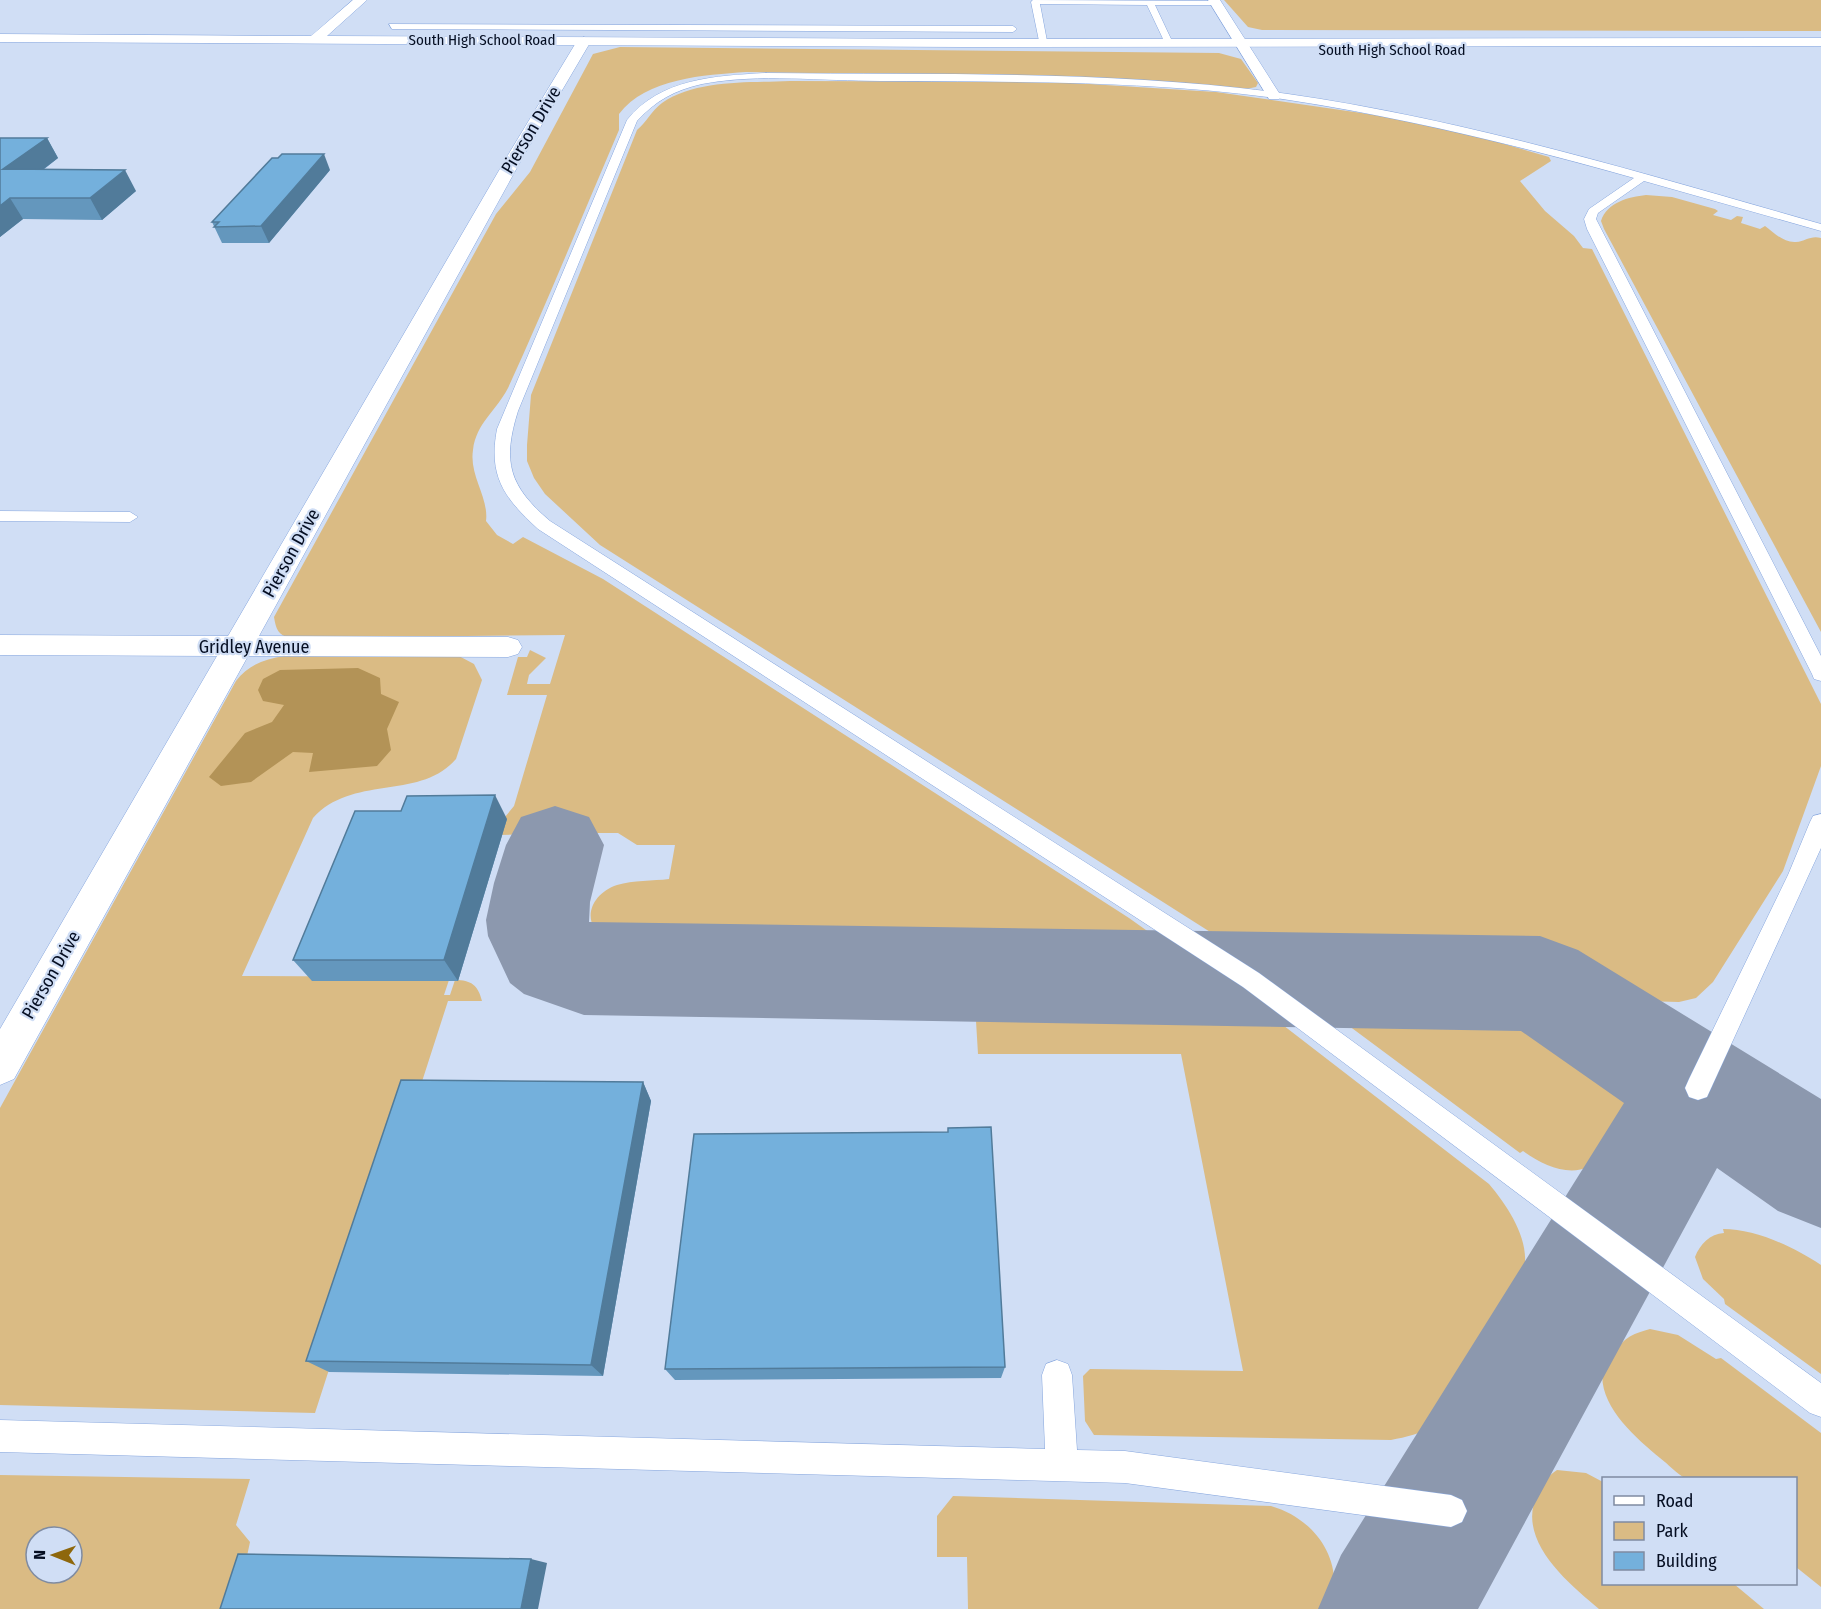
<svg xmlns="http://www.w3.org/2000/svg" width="1821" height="1609" font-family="'Fira Sans Condensed',sans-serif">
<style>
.green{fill:#dabb84;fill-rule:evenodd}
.forest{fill:#b39357}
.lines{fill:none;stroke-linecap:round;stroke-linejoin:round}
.taxiway{fill:#8c98ae;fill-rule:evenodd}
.lane-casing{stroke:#86a6de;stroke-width:1}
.street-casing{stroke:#86a6de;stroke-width:1}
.secondary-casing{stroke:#86a6de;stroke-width:1}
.lane{fill:#fff;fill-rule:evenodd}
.street{fill:#fff;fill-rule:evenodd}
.secondary{fill:#fff;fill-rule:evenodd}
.wall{fill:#6497bd}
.shaded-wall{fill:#517b9a}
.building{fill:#74b0dc;stroke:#517b9a;stroke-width:1.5}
.labels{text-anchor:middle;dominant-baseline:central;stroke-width:4.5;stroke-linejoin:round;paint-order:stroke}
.far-street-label{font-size:15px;fill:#050e22;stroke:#d0def5}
.street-label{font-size:18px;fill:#050e22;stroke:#d0def5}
</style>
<rect width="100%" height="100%" fill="#d0def5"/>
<path class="green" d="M 1224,0 L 1821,0 L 1821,31 L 1262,30 L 1248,27 Z
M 620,47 L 1219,53 L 1241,59 L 1258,83 L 1256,87 L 1246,89 L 1073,77 L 746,72 C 705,75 646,78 619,114 L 619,130 C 582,216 547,303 508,388 C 497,410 476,423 473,450 C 469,476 489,497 486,521 L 497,535 L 513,544 L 523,537 L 603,579 L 1129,918 L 1174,950 L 607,940 C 579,924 590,894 617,885 C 633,880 653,881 669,879 L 675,845 L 637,845 L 618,833 L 579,833 L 582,821 L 563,821 L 560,833 L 500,835 L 505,817 L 514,806 L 547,695 L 507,695 L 518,657 L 527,657 L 530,650 L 546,658 L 529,675 L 527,684 L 550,684 L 565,635 L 290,638 C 278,635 276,629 274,617 L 496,214 L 530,172 L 593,54 Z
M 790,81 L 1058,82 L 1216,92 L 1382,116 L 1484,138 L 1549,157 L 1551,161 L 1520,181 L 1545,211 L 1574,236 L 1583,248 L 1592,249 L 1821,704 L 1821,766 L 1783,871 L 1713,982 L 1696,998 L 1679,1002 L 1642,1001 L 1622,995 L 1555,964 L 1490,953 L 1237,949 L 600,545 L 545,494 L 534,478 L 527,461 L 527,445 L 531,395 L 637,130 C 646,123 652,110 662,103 C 697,79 749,83 790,81 Z
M 1646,195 L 1672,197 L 1715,209 L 1718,211 L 1713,215 L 1731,220 L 1737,216 L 1743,217 L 1741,223 L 1760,229 L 1765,226 C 1774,233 1784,243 1796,242 C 1806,241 1811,235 1821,238 L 1821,632 L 1604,229 L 1601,221 C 1607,202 1629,197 1646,195 Z
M 457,655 L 474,664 L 482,680 L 456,759 C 420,801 353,774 313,818 L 242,976 L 450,977 L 444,995 L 450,995 L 455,980 C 471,980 478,985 482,1001 L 448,1001 L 315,1413 L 0,1405 L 0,1108 L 236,681 C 248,665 265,659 284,656 Z
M 984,1007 L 1266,1012 L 1489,1184 C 1506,1204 1527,1235 1525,1262 C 1522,1297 1463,1405 1434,1425 C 1421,1434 1406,1437 1391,1440 L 1094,1435 L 1085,1421 L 1083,1376 L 1090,1369 L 1243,1371 L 1181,1054 L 978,1054 L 976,1021 Z
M 1333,1014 L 1524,1017 C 1568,1028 1617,1058 1625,1107 C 1626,1114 1628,1123 1625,1130 C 1622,1140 1615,1149 1609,1158 L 1604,1155 C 1581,1182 1548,1169 1523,1151 L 1520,1153 Z
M 1723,1229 C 1756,1229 1794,1247 1821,1265 L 1821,1374 L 1725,1304 L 1724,1299 L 1703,1279 L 1695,1257 C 1700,1244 1710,1234 1724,1233 Z
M 1650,1329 L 1678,1335 L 1716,1359 L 1721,1358 L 1821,1433 L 1821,1587 L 1796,1567 L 1796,1478 C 1778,1478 1695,1482 1685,1478 C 1677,1474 1668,1464 1660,1458 C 1631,1434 1585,1394 1609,1353 L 1613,1356 C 1622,1339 1631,1334 1650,1329 Z
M 1557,1470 L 1586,1473 L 1603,1482 L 1604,1584 L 1734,1584 L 1764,1609 L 1599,1609 C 1567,1582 1513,1538 1539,1491 C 1544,1482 1548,1476 1557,1470 Z
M 0,1475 L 250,1479 L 236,1525 L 250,1542 L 247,1556 L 247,1609 L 0,1609 ZM 36,1537 L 72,1537 L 72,1573 L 36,1573 Z
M 953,1496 L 1271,1506 C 1316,1519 1346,1562 1330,1609 L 968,1609 L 967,1557 L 937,1557 L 937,1516 Z"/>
<path class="forest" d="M 358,668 L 380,678 L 381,694 L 399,702 L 387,729 L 391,750 L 377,766 L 309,772 L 313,753 L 293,752 L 251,782 L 221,786 L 209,777 L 245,733 L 272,722 L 284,705 L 263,701 L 258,690 L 263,679 L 280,670 Z"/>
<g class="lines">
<path class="taxiway" d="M 555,806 L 589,817 L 604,845 L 590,902 L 589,922 L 1540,936 L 1578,950 L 1821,1099 L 1821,1228 L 1778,1211 L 1717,1168 L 1478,1609 L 1318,1609 L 1341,1555 L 1624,1103 L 1521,1031 L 584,1015 L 524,994 L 510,983 L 488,936 L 486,920 L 494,883 L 506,845 L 521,817 Z"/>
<defs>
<path id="lane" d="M 1033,0 L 1215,1 L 1219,3 L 1215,5 L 1155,5 L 1172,41 L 1168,44 L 1164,41 L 1147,5 L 1040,4 L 1047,41 L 1043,44 L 1039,41 L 1031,2 Z
M 389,24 L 1013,26 L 1017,29 L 1013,32 L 392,29 Z
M 766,73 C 939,75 1116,70 1288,94 C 1469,120 1645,174 1821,224 L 1821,231 L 1644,181 L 1598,213 L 1596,219 L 1821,656 L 1821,681 L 1814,679 L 1812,674 L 1587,229 L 1584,219 L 1589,209 L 1634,178 C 1520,146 1406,118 1289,100 C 1155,80 1016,82 881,81 C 822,81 760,73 702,84 C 675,90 655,101 637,121 L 518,411 C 502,462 509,486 550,521 L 1259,973 L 1821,1383 L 1821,1417 L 1810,1413 L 1243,987 L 538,529 C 504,498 488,476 497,429 L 627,120 C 661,78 716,76 766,73 Z
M 0,511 L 130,512 L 138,517 L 130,522 L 0,521 Z
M 1821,814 L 1821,848 L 1707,1097 L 1698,1100 L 1689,1097 L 1685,1088 L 1689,1079 L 1788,875 L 1810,822 L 1813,816 Z
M 1057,1360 L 1068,1364 L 1072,1375 L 1077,1450 L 1125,1451 L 1451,1495 L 1462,1500 L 1467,1511 L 1462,1522 L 1451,1527 L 1125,1483 L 0,1452 L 0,1420 L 1045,1449 L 1042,1375 L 1046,1364 Z"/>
<path id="street" d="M 1208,0 L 1220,0 L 1281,96 L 1279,99 L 1269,99 Z
M 584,37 L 591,41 L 524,155 L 259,636 L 508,637 L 518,640 L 522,647 L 518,654 L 508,657 L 248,656 L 14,1079 L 0,1085 L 0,1029 L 217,656 L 0,655 L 0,635 L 228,636 L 508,155 L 577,41 Z"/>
<path id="secondary" d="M 353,0 L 367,0 L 327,36 L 963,39 L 1821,38 L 1821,46 L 963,47 L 0,42 L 0,34 L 311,36 Z"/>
</defs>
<use href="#lane" class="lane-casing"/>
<use href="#street" class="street-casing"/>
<use href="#secondary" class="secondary-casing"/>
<use href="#lane" class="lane"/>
<use href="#street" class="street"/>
<use href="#secondary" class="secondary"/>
</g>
<path class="wall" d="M 0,138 L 47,138 L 58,158 L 43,170 L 136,191 L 102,220 L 23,219 L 0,237 Z
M 330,170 L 269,243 L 222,243 L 212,222 Z
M 507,819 L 458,981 L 312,981 L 293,960 Z
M 643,1082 L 651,1101 L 603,1376 L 329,1372 L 306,1361 Z
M 1005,1367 L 1001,1378 L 675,1380 L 665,1369 Z"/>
<path class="shaded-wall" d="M 47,138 L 58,158 L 16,190 L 3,169 Z
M 324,154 L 330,170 L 269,243 L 261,226 Z
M 125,170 L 136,191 L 102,220 L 90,198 Z
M 10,198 L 23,219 L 0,237 L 0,206 Z
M 495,795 L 507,819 L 458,981 L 444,960 Z
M 643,1082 L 651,1101 L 603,1376 L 591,1365 Z
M 531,1559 L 547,1563 L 538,1609 L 521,1609 Z"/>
<path class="building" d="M 0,138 L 47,138 L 3,169 L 125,170 L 90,198 L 10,198 L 0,206 Z
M 282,154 L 324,154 L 261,226 L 214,227 L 219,222 L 212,222 L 272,158 L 278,158 Z
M 495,795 L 444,960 L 293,960 L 355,811 L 401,811 L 407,796 Z
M 401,1080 L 643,1082 L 591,1365 L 306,1361 Z
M 991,1127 L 1005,1367 L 665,1369 L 694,1134 L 948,1132 L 948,1128 Z
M 238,1554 L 531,1559 L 521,1609 L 220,1609 Z"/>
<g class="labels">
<g class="far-street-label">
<text x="482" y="40">South High School Road</text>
<text x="1392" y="50">South High School Road</text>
</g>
<g class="street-label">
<text transform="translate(531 130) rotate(-59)">Pierson Drive</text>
<text transform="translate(291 553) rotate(-61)">Pierson Drive</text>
<text x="254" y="647">Gridley Avenue</text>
<text transform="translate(51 975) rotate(-60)">Pierson Drive</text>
</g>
</g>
<rect x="1602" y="1477" width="195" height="108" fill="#d0def5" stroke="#7f8ba1" stroke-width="1.5"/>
<rect x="1614" y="1496" width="30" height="9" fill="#ffffff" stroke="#7f8ba1" stroke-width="1.5"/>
<text x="1656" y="1507" font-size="18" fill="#050e22">Road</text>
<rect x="1614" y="1522" width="30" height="18" fill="#dabb84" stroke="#7f8ba1" stroke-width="1.5"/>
<text x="1656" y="1537" font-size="18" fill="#050e22">Park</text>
<rect x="1614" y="1552" width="30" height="18" fill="#74b0dc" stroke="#7f8ba1" stroke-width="1.5"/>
<text x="1656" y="1567" font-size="18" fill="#050e22">Building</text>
<g transform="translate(54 1555) rotate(271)"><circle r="28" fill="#d0def5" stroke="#7f8ba1" stroke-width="1.5"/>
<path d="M0-4.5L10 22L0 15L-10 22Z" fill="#8e670c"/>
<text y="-9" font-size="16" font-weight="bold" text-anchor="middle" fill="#050e22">N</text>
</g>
</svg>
